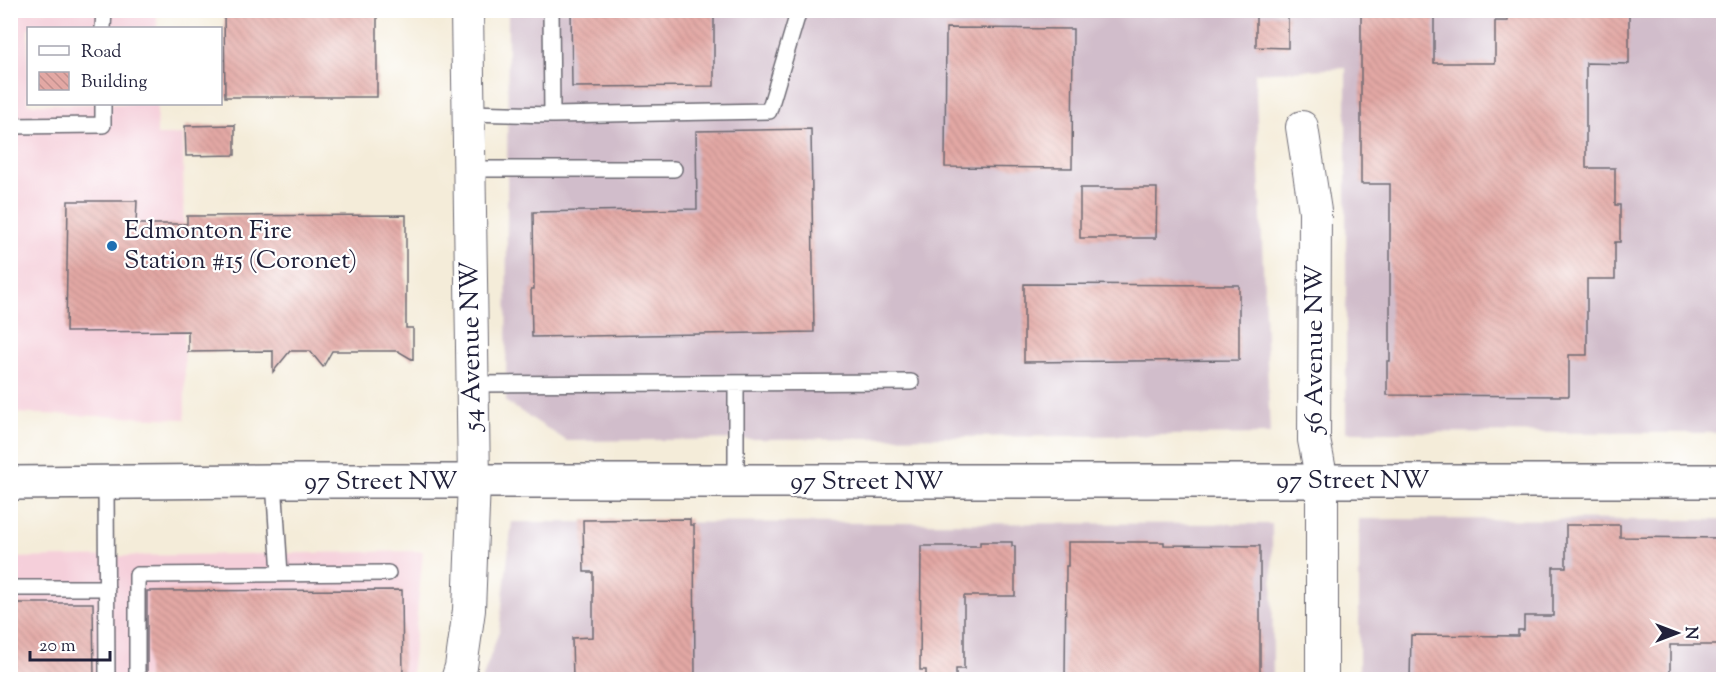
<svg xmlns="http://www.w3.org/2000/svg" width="1734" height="690" font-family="'Sorts Mill Goudy',serif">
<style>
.built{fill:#f5cfda}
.industrial{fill:#d1bdcb}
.building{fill:url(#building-back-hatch)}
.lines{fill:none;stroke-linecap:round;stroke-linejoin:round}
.service-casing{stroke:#6c6972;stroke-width:18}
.minor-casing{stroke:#6c6972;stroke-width:34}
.tertiary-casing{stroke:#6c6972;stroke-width:36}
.service{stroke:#fff;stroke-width:15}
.minor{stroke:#fff;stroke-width:32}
.tertiary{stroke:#fff;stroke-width:33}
.poi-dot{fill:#1f6fb2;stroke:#fff;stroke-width:2}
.labels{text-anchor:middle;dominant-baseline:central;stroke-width:4.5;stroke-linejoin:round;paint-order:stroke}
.poi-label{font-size:26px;fill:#22223b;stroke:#fff;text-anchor:start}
.street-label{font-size:26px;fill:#22223b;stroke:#fff}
</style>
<defs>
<pattern id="building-back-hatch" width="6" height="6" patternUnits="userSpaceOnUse" patternTransform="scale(1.5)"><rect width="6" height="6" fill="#e3a8a4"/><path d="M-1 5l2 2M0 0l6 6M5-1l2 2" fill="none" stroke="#c2908e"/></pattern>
</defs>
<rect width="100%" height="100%" fill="#fff"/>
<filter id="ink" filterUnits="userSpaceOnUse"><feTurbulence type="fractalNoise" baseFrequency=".0167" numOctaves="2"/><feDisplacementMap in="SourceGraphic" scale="12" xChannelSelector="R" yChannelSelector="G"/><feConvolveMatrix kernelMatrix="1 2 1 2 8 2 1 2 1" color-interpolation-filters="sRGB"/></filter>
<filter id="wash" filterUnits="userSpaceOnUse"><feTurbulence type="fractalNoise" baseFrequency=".008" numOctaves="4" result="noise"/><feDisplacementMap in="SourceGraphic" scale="24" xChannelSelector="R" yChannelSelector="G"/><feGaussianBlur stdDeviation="1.35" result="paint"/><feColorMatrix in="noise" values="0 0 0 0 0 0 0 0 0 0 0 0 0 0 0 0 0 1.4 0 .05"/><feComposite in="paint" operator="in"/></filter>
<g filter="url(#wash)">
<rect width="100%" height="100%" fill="#f4ecd9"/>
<path class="built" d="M 11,11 L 157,11 L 157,28 L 28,28 L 28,104 L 157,104 L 157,135 L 183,135 L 185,419 L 11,413 Z
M 423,551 L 411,679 L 11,679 L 10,558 Z"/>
<path class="industrial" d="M 508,11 L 1723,11 L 1723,433 L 1346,432 L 1346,68 L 1255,73 L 1270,434 L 567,441 L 506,402 Z
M 1359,519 L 1723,520 L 1723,679 L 1359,680 Z
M 512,522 L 1272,524 L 1273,679 L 482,680 L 499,631 Z"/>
<g id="blocks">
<path class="building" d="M 224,10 L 377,10 L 377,97 L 225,97 Z
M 571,10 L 714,10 L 714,86 L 572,87 Z
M 1361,10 L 1385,10 L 1385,14 L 1434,14 L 1434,63 L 1495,63 L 1495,21 L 1508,21 L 1508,10 L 1629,10 L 1629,64 L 1586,63 L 1586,168 L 1615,168 L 1615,205 L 1620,205 L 1620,242 L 1615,242 L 1615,279 L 1587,279 L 1587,355 L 1569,355 L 1569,396 L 1387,395 L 1387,361 L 1390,361 L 1390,184 L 1361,184 Z
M 1256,15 L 1288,15 L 1288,48 L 1256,47 Z
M 946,28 L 1073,29 L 1072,168 L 945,167 Z
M 235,125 L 235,155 L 186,156 L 185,126 Z
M 811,129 L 814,332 L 532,337 L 531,289 L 534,289 L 533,212 L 697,209 L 696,131 Z
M 1080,188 L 1157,188 L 1156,238 L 1080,238 Z
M 68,201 L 137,201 L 136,224 L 187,224 L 187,216 L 406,215 L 406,328 L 413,328 L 413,360 L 398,351 L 332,351 L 323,367 L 310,351 L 290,351 L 273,372 L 273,351 L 188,352 L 188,331 L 66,332 Z
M 1024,284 L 1239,285 L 1239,360 L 1024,362 Z
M 690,519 L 690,525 L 694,525 L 695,679 L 573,680 L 572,638 L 593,637 L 593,572 L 584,572 L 583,520 Z
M 1566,525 L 1620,525 L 1620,537 L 1724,538 L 1724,645 L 1670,645 L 1670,680 L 1410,680 L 1411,635 L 1518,636 L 1518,630 L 1524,630 L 1524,616 L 1553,616 L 1553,567 L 1566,567 Z
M 980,542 L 1012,542 L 1012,546 L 1015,546 L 1015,596 L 964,596 L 964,669 L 956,669 L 956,680 L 926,680 L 926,670 L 920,670 L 921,546 L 980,546 Z
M 1068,542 L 1164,542 L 1164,545 L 1260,546 L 1260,680 L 1065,680 L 1066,566 L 1068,566 Z
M 402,590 L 403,680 L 147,680 L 147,591 Z
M 10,603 L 93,603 L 94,680 L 10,680 Z"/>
</g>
</g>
<g filter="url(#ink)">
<use href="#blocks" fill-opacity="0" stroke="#6c6972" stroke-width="1.5"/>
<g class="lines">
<defs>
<path id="service" d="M 103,28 L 104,10
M 468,113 L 552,115 L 551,10
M 552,115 L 769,111 L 799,10
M 10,126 L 103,125 L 103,104
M 469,169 L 674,169
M 472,384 L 911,382
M 274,481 L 280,574
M 736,482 L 736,383
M 106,483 L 107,680
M 10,588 L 107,588
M 137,680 L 137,575 L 388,573"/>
<path id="minor" d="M 1302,127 L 1315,211 L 1314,440 L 1322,481 L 1322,680
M 457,680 L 461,667 L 469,610 L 474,482 L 467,10"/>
<path id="tertiary" d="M 10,483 L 274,481 L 1724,481"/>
</defs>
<use href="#service" class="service-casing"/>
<use href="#minor" class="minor-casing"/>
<use href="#tertiary" class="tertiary-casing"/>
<use href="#service" class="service"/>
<use href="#minor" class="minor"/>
<use href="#tertiary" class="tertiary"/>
</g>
</g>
<circle class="poi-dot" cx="112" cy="246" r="6"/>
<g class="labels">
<g class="poi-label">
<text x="124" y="231">Edmonton Fire<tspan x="124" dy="30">Station #15 (Coronet)</tspan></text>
</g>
<g class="street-label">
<text transform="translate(472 346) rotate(-91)">54 Avenue NW</text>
<text transform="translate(1315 349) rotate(-90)">56 Avenue NW</text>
<text x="1353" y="481">97 Street NW</text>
<text x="381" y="482">97 Street NW</text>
<text x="867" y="482">97 Street NW</text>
</g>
</g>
<rect width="1734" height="690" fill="none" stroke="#fff" stroke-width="36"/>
<rect x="27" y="27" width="195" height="78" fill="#ffffff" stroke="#a7a7b1" stroke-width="1.5"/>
<rect x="39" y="46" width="30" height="9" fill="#ffffff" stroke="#a7a7b1" stroke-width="1.5"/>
<text x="81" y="57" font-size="18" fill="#22223b">Road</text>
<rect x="39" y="72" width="30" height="18" fill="url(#building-back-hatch)" stroke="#a7a7b1" stroke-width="1.5"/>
<text x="81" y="87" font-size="18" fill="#22223b">Building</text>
<g transform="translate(1677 633) rotate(90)" stroke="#ffffff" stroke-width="4.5" paint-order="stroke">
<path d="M0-4.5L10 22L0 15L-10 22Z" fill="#22223b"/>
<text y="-9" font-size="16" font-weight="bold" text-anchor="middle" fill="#22223b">N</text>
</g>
<path d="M30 651v9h80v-9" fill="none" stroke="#22223b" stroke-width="3"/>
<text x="39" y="651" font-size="18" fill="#22223b" stroke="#ffffff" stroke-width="4.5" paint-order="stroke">20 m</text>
</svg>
